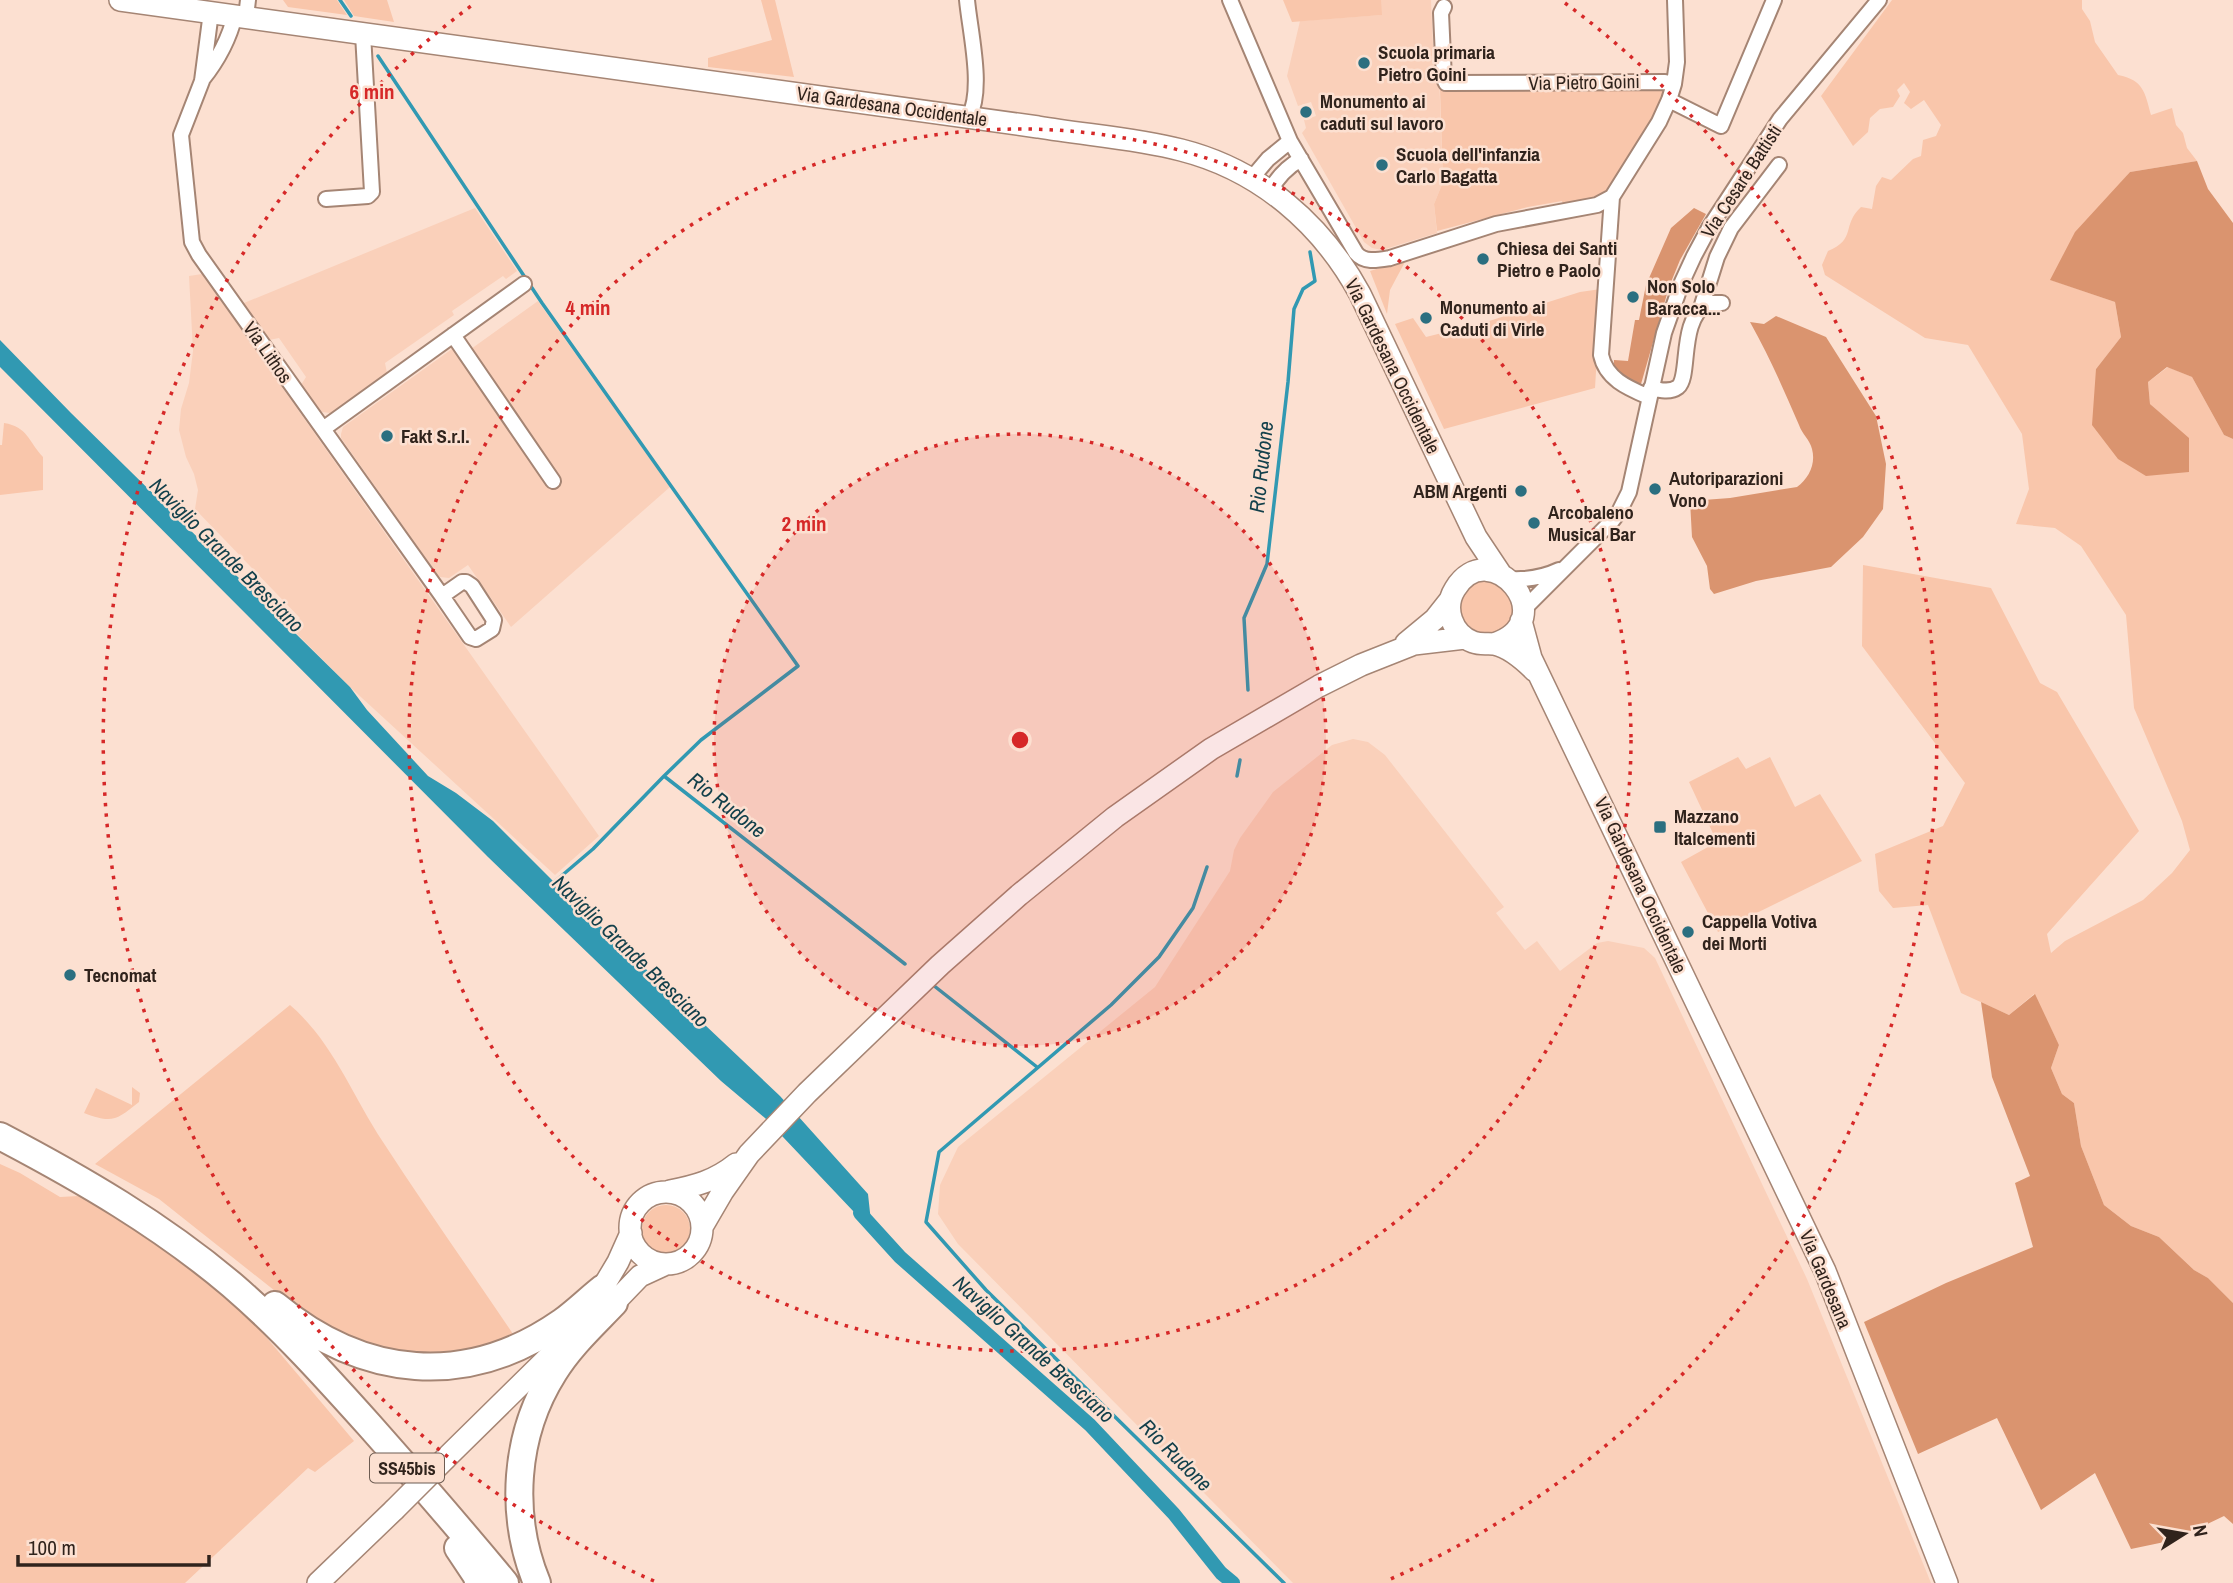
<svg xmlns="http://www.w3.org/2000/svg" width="2233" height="1583" font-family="'Archivo Narrow',sans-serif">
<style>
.built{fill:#fad0ba}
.green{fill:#f9c6ab}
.forest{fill:#da946f}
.water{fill:#3199b2}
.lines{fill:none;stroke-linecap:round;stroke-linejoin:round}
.stream{stroke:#3199b2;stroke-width:3.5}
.canal{stroke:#3199b2;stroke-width:14}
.street-casing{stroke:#a58574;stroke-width:18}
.secondary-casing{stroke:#a58574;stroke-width:24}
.highway-casing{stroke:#a58574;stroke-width:30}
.street{stroke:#fff;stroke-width:14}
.secondary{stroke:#fff;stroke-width:21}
.highway{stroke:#fff;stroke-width:26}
.secondary-bridge-casing{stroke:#a58574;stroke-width:24;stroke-linecap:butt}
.secondary-bridge{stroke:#fff;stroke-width:21}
.ring{fill:none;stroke:#d62828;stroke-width:3.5;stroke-dasharray:3.5 7}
.poi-dot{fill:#2b6f80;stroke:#fce0d1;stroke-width:2.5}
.labels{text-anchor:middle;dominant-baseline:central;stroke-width:5;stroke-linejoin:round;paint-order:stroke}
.shield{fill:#fce0d1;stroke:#6d5c52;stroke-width:2}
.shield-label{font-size:18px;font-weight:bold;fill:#30231c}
.poi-label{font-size:19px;font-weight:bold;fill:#30231c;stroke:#fce0d1;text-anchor:start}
.street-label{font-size:19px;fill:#30231c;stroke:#fce0d1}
.water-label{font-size:21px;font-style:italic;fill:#13404b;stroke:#fce0d1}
.centre{fill:#d62828;stroke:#fce0d1;stroke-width:3.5}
.ring-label{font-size:21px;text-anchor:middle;font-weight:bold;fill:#d62828;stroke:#fce0d1;stroke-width:5;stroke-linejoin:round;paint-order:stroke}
</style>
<rect width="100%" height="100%" fill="#fce0d1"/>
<path class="built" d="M 1381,0 L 1431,0 L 1433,46 L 1438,47 L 1443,182 L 1434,204 L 1437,233 L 1382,250 L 1372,248 L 1364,242 L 1302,133 L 1306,128 L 1304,120 L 1316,116 L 1311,102 L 1298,106 L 1287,76 L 1300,21 L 1381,15 Z
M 475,208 L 517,271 L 506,279 L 503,276 L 452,311 L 454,315 L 385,363 L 387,373 L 337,410 L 330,413 L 322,412 L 301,385 L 306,377 L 279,338 L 269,340 L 244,303 Z
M 202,274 L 599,836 L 555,875 L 350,687 L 291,628 L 300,618 L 195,509 L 198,490 L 194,474 L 186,457 L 179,430 L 181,409 L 189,383 L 193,351 L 189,276 Z
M 538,301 L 670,487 L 511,627 L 468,565 L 449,578 L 440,577 L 437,574 L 341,438 L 341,434 L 343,427 L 452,349 L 471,349 Z
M 1353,739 L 1368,742 L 1385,755 L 1504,907 L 1496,913 L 1525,950 L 1537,941 L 1560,971 L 1597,943 L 1608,941 L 1644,948 L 1655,958 L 1807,1279 L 1931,1583 L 1293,1583 L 958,1244 L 938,1214 L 940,1185 L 958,1147 L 1155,987 L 1230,871 L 1234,850 L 1240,838 L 1273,792 L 1332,745 Z"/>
<path class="green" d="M 283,0 L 337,0 L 347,15 L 288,7 Z
M 344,0 L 387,0 L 394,22 L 354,16 Z
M 761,0 L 775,0 L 794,77 L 708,67 L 708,58 L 772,40 Z
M 1283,0 L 1381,0 L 1382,15 L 1292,22 Z
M 1892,0 L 2082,0 L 2082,9 L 2090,21 L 2095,42 L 2118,75 C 2144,80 2145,93 2151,115 L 2172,108 L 2176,125 L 2183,133 L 2187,148 L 2197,161 L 2130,172 L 2108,198 L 2051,280 L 2115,302 L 2121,337 L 2096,369 L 2166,420 L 2150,404 L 2148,382 L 2168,367 L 2192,377 L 2224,435 L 2233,439 L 2233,1303 L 2208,1278 L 2194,1270 L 2159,1237 L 2131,1226 L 2104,1205 L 2081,1146 L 2074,1103 L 2062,1094 L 2051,1068 L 2059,1045 L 2034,994 L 2009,1015 L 1961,993 L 1928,905 L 1893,908 L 1879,891 L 1875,854 L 1943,826 L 1965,783 L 1862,646 L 1863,565 L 1991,588 L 2040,683 L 2057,692 L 2139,831 L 2047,934 L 2051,953 L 2065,941 L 2143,900 L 2172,873 L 2190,850 L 2182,821 L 2134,708 L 2126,615 L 2081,546 L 2055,528 L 2016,524 L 2029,489 L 2022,434 L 1968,345 L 1925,338 L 1825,275 L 1822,265 L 1828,251 C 1857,239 1841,226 1861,207 L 1872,209 L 1876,186 L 1882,177 L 1891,180 L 1913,159 L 1921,156 L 1923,140 L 1936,136 L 1941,125 L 1924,100 L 1911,109 L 1904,103 L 1910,92 L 1904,83 L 1897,90 L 1900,96 L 1893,107 L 1880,109 L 1870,118 L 1868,132 L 1853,146 L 1821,96 Z
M 1664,86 L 1666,87 L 1658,110 L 1610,190 L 1602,198 L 1563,205 L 1562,201 L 1528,207 L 1437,231 L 1434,204 L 1443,182 L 1440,89 Z
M 1406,260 L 1390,290 L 1387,314 L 1370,271 Z
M 1601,289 L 1595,388 L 1444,429 L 1395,324 L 1413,318 L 1426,337 L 1486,322 L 1580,292 Z
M 4,423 C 28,427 28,441 43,457 L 43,490 L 0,495 L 0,445 L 2,445 Z
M 1483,579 L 1501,584 L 1515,607 L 1511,624 L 1488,638 L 1463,628 L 1457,602 L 1467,586 Z
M 1738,757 L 1746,769 L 1770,757 L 1795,807 L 1820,794 L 1862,861 L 1718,932 L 1681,862 L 1717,842 L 1689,782 Z
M 290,1005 C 333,1042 352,1095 383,1142 C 425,1207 470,1270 513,1334 L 478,1349 L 424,1356 L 376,1351 L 304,1314 L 159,1199 L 95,1164 Z
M 132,1087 L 140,1093 L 139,1102 C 116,1120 113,1124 84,1113 L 96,1088 L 132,1105 Z
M 0,1164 L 20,1173 L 60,1197 L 79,1196 L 132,1228 L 199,1276 L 233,1303 L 261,1331 L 354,1441 L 315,1472 L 308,1468 L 185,1583 L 0,1583 Z
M642 1229a24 24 0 1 1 48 0a24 24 0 1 1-48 0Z"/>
<path class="forest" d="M 2197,161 L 2208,189 L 2233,223 L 2233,439 L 2224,435 L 2192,377 L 2167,367 L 2148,382 L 2150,404 L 2189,438 L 2189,472 L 2146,476 L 2118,459 L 2092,425 L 2096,369 L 2121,337 L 2115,302 L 2050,280 L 2075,232 L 2130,172 Z
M 1694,208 L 1706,214 L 1680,260 L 1669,287 L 1641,384 C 1627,382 1622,378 1614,367 L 1614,360 L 1628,361 L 1635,320 L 1639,320 L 1646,285 L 1671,228 Z
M 1776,316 L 1826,337 L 1876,416 L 1886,464 L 1883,509 L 1863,537 L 1831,567 L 1756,581 L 1714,594 L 1710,589 L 1707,566 L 1692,537 L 1690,501 L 1730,498 L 1797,487 C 1809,478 1816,464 1812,449 C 1810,440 1802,434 1799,425 C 1784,390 1769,356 1750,322 L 1764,324 Z
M 2035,994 L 2059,1045 L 2051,1068 L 2062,1094 L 2074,1103 L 2081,1146 L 2104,1205 L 2131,1226 L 2159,1237 L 2194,1270 L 2208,1278 L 2233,1303 L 2233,1524 L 2224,1516 L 2174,1540 L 2131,1549 L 2095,1473 L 2041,1510 L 1997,1418 L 1918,1454 L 1864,1322 L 1946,1283 L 2033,1247 L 2015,1183 L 2030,1176 L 1992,1077 L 1981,1002 L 2009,1015 Z"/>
<path class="water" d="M 0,340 L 71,413 L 350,687 L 367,710 L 428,776 L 456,793 L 493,821 L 554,882 L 780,1096 L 868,1194 L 872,1231 L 765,1118 L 721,1081 L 488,857 L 0,367 Z"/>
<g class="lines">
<path class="stream" d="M 340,0 L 351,16
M 378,56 L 542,303 L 798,666 L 701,740 L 664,776
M 1248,690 L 1244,618 L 1267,564 L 1288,382 L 1294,309 L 1303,289 L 1315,281 L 1310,252
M 1237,776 L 1240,760
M 1207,867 L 1193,908 L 1159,957 L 1111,1005 L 939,1152 L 926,1222 L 986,1290 L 1284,1583
M 552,884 L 593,849 L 664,776 L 905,964
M 933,985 L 1037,1067"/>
<path class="canal" d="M 860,1213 L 900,1257 L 1090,1425 L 1174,1514 L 1221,1573 L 1233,1583"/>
<defs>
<path id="street" d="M 967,0 C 970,32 984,89 969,117
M 1230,0 L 1290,141 L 1356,253 C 1364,263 1378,260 1390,258 L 1496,224 L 1597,205 L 1612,197 L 1659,122 L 1669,100 L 1674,84 L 1677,62 L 1675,0
M 1444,7 L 1441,13 L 1444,79 L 1446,83 L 1665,82 L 1674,84
M 211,12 L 202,81 L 181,135 L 192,242 L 199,255 L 442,596
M 246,17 L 248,0
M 202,80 C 218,60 229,40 235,15
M 1669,100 L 1721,126 L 1774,0
M 1251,179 L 1268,159 L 1290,141
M 1270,191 C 1278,176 1287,167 1301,159
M 1612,197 L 1601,355 C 1606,379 1628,388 1649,397
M 326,199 L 368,196 L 372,192 L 363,34
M 1701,308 L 1717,257 L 1731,228 L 1779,165
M 453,335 L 553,481
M 1651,388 C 1659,390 1670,393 1678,387 C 1691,376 1678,320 1708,303 L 1722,303
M 323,429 L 524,284
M 1509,579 C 1527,580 1542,578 1559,570
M 462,582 L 466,582 L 472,586 L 494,620 L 492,629 L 476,639 L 470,637 L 442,596 Z
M 1523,610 L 1612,521 L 1619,512 L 1629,492 L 1664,333 L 1682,282 L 1694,256 L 1709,228 L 1780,119 L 1879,0"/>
<path id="secondary" d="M 120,0 L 1038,127 C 1085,135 1135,138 1181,150 C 1260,170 1322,224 1360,294 L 1476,537 L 1500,573
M 1521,621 L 1531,658 L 1825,1271 L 1947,1583
M 1406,643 L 1435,619 L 1450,600
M 1494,644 C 1565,620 1490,532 1455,589 C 1443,608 1452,634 1473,642 C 1481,645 1487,643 1494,644 C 1509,647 1524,660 1535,671
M 670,1191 C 695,1186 715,1181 736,1164
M630 1228a36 36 0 1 1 72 0a36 36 0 1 1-72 0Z
M 702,1227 L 723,1191 L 749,1154 L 807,1093 L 940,965 L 1019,895 L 1115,817 L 1211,749 L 1319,686 L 1361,665 L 1414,644 L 1465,638
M 596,1299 L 618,1262 L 631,1233
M 601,1312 L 614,1303 L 640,1276 L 666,1264
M 446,1458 L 568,1338
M 318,1583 L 394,1510"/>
<path id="highway" d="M 0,1136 C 82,1179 161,1225 232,1285 C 282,1328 326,1377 370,1426 C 416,1478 461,1530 505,1583
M 275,1305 C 363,1378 466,1389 562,1322 C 576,1312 589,1299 603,1288
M 458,1548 L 476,1575 L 479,1583
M 537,1583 C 509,1515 514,1435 554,1372 C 570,1346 593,1325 614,1303"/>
</defs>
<use href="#street" class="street-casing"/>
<use href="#secondary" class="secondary-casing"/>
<use href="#highway" class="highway-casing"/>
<use href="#street" class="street"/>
<use href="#secondary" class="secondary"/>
<use href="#highway" class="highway"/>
<defs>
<path id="secondary-bridge" d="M 394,1510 L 446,1458"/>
</defs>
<use href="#secondary-bridge" class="secondary-bridge-casing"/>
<use href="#secondary-bridge" class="secondary-bridge"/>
</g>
<circle cx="1020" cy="740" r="306" fill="#d62828" fill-opacity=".12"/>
<g class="ring">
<circle cx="1020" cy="740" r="306"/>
<circle cx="1020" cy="740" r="611"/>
<path d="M654 1581A917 917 0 0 1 475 3M1565 3A917 917 0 0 1 1386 1581"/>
</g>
<g class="poi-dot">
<circle cx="1364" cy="63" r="7"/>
<circle cx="1306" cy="112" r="7"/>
<circle cx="1382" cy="165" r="7"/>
<circle cx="1483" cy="259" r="7"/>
<circle cx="1633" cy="297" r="7"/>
<circle cx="1426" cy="318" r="7"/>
<circle cx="387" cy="436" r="7"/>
<circle cx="1655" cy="489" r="7"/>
<circle cx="1521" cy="491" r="7"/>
<circle cx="1534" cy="523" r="7"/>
<rect x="1653" y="820" width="14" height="14" rx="3.5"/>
<circle cx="1688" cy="932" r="7"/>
<circle cx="70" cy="975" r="7"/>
</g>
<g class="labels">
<rect class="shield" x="370" y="1453.5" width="74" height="29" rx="5"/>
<g class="shield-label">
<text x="407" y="1468">SS45bis</text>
</g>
<g class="poi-label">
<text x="1378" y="52">Scuola primaria<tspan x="1378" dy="22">Pietro Goini</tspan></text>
<text x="1320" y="101">Monumento ai<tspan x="1320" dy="22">caduti sul lavoro</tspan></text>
<text x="1396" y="154">Scuola dell'infanzia<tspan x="1396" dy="22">Carlo Bagatta</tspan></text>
<text x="1497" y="248">Chiesa dei Santi<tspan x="1497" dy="22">Pietro e Paolo</tspan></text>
<text x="1647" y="286">Non Solo<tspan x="1647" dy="22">Baracca...</tspan></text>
<text x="1440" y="307">Monumento ai<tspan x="1440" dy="22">Caduti di Virle</tspan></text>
<text x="401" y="436">Fakt S.r.l.</text>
<text x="1669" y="478">Autoriparazioni<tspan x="1669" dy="22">Vono</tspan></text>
<text x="1507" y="491" text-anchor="end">ABM Argenti</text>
<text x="1548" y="512">Arcobaleno<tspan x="1548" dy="22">Musical Bar</tspan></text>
<text x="1674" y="816">Mazzano<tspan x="1674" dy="22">Italcementi</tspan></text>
<text x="1702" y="921">Cappella Votiva<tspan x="1702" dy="22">dei Morti</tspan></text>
<text x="84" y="975">Tecnomat</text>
</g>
<g class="street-label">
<text transform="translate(1584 82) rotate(-1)">Via Pietro Goini</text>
<text transform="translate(892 106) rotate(8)">Via Gardesana Occidentale</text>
<text transform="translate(1741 181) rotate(-57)">Via Cesare Battisti</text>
<text transform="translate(268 352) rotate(55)">Via Lithos</text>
<text transform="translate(1393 366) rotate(64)">Via Gardesana Occidentale</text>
<text transform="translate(1641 885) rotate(65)">Via Gardesana Occidentale</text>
<text transform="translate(1826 1279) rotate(67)">Via Gardesana</text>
</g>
<g class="water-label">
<text transform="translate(1261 467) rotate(-84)">Rio Rudone</text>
<text transform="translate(227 555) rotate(45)">Naviglio Grande Bresciano</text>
<text transform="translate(727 805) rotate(38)">Rio Rudone</text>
<text transform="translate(631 951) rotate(44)">Naviglio Grande Bresciano</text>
<text transform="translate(1034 1349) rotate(42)">Naviglio Grande Bresciano</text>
<text transform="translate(1176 1455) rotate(45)">Rio Rudone</text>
</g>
</g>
<circle cx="1020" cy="740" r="10" class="centre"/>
<g class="ring-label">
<text x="372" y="99">6 min</text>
<text x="588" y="315">4 min</text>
<text x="804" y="531">2 min</text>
</g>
<g transform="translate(2184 1534) rotate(79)" stroke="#fce0d1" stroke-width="5" paint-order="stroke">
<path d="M0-5L12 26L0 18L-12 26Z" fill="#30231c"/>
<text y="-10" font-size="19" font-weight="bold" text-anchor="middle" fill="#30231c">N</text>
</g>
<path d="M18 1555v10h191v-10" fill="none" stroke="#30231c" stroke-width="3.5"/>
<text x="28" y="1555" font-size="21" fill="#30231c" stroke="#fce0d1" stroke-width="5" paint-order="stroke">100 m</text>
</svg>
